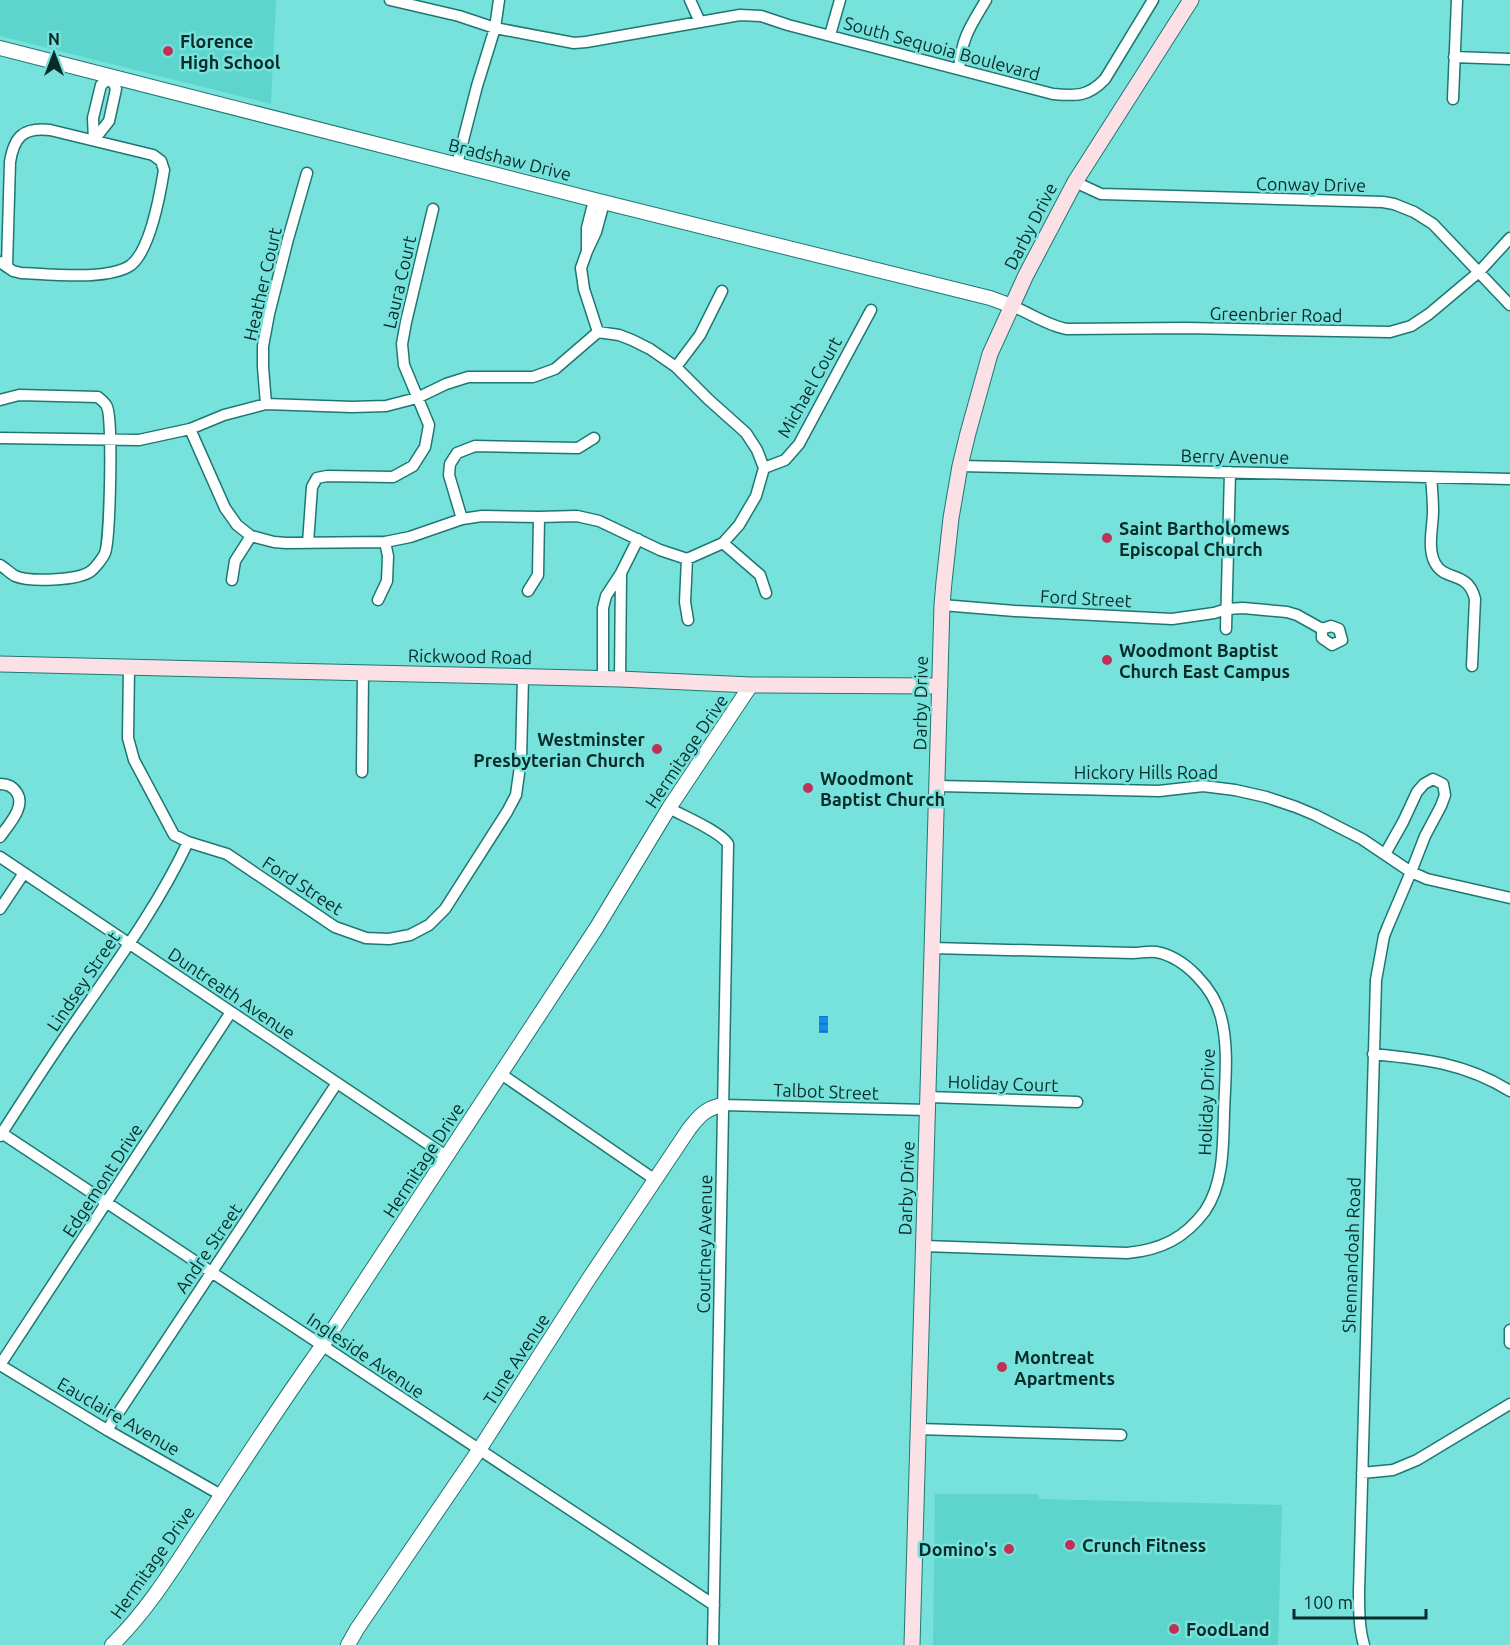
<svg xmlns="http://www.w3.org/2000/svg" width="1510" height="1645" font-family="Ubuntu,sans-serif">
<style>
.built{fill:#5dd5cd}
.water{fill:url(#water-rules)}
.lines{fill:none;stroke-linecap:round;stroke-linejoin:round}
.minor-casing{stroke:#1f7772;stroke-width:13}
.tertiary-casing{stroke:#1f7772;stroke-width:16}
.secondary-casing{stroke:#1f7772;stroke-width:17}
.minor{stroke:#fff;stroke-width:10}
.tertiary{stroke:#fff;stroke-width:14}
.secondary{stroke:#fbe1e5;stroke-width:15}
.poi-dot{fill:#c03158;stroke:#77e2db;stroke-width:2}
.labels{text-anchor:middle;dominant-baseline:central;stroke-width:5;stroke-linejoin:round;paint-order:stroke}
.poi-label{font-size:18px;font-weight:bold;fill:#082c2a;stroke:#77e2db;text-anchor:start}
.street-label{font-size:18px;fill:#082c2a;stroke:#77e2db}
</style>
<defs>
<pattern id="water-rules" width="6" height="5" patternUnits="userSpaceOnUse" patternTransform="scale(1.5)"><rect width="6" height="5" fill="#158ce9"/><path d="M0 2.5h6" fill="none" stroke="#1173bd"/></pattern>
</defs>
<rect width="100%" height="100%" fill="#77e2db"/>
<path class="built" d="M 0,0 L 276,0 L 271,104 L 0,36 Z
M 935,1494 L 1038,1494 L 1039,1499 L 1282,1505 L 1278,1645 L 933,1645 Z"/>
<path class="water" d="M 819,1016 L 828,1016 L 828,1033 L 819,1033 Z"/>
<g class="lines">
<defs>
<path id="minor" d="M 390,0 L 459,16 L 495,28 L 574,43 L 586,42 L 740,15 L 761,16 L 788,25 L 1053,94 C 1076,96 1088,97 1105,79 L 1153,0
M 690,0 L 700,22
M 830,35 L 840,0
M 1454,57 L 1510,59
M 959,69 C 962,37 970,27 986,0
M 111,77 L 116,89 L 109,121 L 94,140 L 93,118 L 101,85 Z
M 1453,99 L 1457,0
M 457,164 L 477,86 L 495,28 L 499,0
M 1075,182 L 1101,194 L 1383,202 L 1394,204 L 1414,212 L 1433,224 L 1510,305
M 587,251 L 587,228 L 592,208 L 599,201 L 602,210 L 596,232 L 587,251 L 581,268 L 584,289 L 598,332
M 0,262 L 13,271 L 21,273 C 48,274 109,281 131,265 C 150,250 160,195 164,170 L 161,161 L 153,155 L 50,130 C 23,127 14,137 10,162 L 7,266
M 1012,306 C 1030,313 1048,326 1067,329 L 1186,328 L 1390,332 L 1411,326 L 1429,314 L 1479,272 L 1510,238
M 676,367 L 700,335 L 722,291
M 0,400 L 19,395 L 98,397 C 101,400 106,403 107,407 C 113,418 110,540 105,553 C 103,558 95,568 91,571 C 78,581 29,582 15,576 C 10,573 5,568 0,565
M 266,404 L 263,367 L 263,346 L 269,314 L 288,239 L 307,173
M 0,438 L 139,440 L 190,429 L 224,415 L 266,404 L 352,407 L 386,406 L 417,398 L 446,384 L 468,377 L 533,377 L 555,369 L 598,332 L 619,335 L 632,340 L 650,349 L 676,367 L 708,399 L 746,433 L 757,450 L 764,468 L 756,496 L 739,525 L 723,543 L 687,559 L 660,550 L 599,521 L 577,516 L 539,517 L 482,516 L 462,519 L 410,537 L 385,542 L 286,543 L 274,542 L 251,536 L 237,525 L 225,508 L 190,429
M 960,466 L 1510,479
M 764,468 L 785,460 L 799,444 L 871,310
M 1431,477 C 1432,488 1433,500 1433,511 C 1433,527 1427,548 1435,563 C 1445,582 1468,570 1475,599 L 1472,666
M 462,519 L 449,475 L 450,464 L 457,453 L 475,446 L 578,448 L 594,438
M 308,543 L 312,487 L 317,478 L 327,476 L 393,477 L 413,466 L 425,447 L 429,425 L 404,365 L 402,344 L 406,322 L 433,209
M 723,543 L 760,575 L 766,593
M 687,559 L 685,602 L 688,620
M 232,580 L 235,561 L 251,536
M 528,591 L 538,575 L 539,517
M 378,600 L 387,581 L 388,556 L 385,542
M 942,605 L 1015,611 L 1172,619 L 1214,613 L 1227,609 L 1243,608 L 1287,612 L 1297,615 L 1322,629
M 1331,626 L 1339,629 L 1342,640 L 1332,645 L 1322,638 L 1322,629 Z
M 1226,629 L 1230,472
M 129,667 L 128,738 L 134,760 L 174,835 L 188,842 L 227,854 L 335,927 L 366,938 L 389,939 L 410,935 L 429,925 L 445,909 L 507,812 L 516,795 L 521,759 L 523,677
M 603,679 L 603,608 L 606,596 L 621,573 L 638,539
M 620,679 L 621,574
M 362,772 L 363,673
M 0,784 C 7,784 13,786 17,793 C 26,807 8,825 0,837
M 938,786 L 1159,791 L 1203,786 L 1235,790 L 1266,797 L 1296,807 L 1315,815 L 1362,839 L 1411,872 L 1427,879 L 1510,898
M 669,808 C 683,816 720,831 728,844 L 713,1645
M 0,857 L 446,1156
M 0,909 L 24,873
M 1373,1054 C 1424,1059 1465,1063 1510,1091
M 501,1074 L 654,1179
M 928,1097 L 1077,1102
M 723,1105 L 928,1110
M 0,1132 L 714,1605
M 0,1136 C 25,1097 50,1058 76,1021 C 116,963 158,906 188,842
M 924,1246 L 1127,1253 C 1161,1250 1185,1238 1205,1211 C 1224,1183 1223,1145 1224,1113 C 1225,1081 1229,1048 1221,1017 C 1214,989 1185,957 1156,952 C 1148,951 1140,953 1133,953 L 932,948
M 1510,1330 L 1510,1343
M 0,1365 L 231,1012
M 0,1365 L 107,1430 L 221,1495
M 918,1429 L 1121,1435
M 107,1430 L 337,1083
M 1362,1473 L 1393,1470 L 1417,1460 L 1510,1404
M 1364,1645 C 1359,1628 1359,1610 1359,1592 L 1376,980 L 1384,936 L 1388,926 L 1411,872 L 1425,836 L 1441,806 L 1445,795 L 1443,784 L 1433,779 L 1424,784 L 1417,792 L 1403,822 L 1385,854"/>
<path id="tertiary" d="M 0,48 L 599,201 L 990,298 L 1012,306
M 112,1645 C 149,1609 176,1564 205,1520 C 243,1462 281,1403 322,1346 L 597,927 L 669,808 L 751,685
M 348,1645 L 357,1629 L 479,1450 L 588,1280 L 689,1129 C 699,1116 706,1108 723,1105"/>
<path id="secondary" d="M 0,664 L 620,679 L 751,685 L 940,686
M 912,1645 L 942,605 L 944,582 L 951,518 L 960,466 L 968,433 L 990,354 L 1026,275 L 1075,182 L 1191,0"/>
</defs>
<use href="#minor" class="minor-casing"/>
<use href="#tertiary" class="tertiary-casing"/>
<use href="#secondary" class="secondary-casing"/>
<use href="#minor" class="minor"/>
<use href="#tertiary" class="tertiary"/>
<use href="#secondary" class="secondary"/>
</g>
<g class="poi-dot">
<circle cx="168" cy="51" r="6"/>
<circle cx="1107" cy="538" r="6"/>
<circle cx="1107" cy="660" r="6"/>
<circle cx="657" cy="749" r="6"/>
<circle cx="808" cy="788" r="6"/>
<circle cx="1002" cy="1367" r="6"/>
<circle cx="1070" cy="1545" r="6"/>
<circle cx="1009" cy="1549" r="6"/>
<circle cx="1174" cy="1629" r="6"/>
</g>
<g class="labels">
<g class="poi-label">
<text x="180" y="41">Florence<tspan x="180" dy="21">High School</tspan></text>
<text x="1119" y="528">Saint Bartholomews<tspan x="1119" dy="21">Episcopal Church</tspan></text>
<text x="1119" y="650">Woodmont Baptist<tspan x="1119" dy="21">Church East Campus</tspan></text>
<text x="645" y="739" text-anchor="end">Westminster<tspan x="645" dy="21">Presbyterian Church</tspan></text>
<text x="820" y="778">Woodmont<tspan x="820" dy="21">Baptist Church</tspan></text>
<text x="1014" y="1357">Montreat<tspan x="1014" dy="21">Apartments</tspan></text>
<text x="1082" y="1545">Crunch Fitness</text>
<text x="997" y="1549" text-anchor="end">Domino's</text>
<text x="1186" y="1629">FoodLand</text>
</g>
<g class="street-label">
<text transform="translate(942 48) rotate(15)">South Sequoia Boulevard</text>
<text transform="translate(510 159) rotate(14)">Bradshaw Drive</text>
<text transform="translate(1311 184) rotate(1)">Conway Drive</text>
<text transform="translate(1030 226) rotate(-63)">Darby Drive</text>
<text transform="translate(399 282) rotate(-77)">Laura Court</text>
<text transform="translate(262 284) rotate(-77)">Heather Court</text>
<text transform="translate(1276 314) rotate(1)">Greenbrier Road</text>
<text transform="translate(809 387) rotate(-61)">Michael Court</text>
<text transform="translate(1235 456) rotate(1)">Berry Avenue</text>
<text transform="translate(1086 598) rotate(3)">Ford Street</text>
<text transform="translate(470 656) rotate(1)">Rickwood Road</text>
<text transform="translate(920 703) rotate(-89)">Darby Drive</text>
<text transform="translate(686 751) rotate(-56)">Hermitage Drive</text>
<text x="1146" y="772">Hickory Hills Road</text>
<text transform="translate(303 885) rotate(33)">Ford Street</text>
<text transform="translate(83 981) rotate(-56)">Lindsey Street</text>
<text transform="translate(232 993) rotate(34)">Duntreath Avenue</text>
<text transform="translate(1003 1083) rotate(2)">Holiday Court</text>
<text transform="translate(826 1091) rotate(2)">Talbot Street</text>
<text transform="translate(1206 1102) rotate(-88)">Holiday Drive</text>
<text transform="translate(423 1160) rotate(-57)">Hermitage Drive</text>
<text transform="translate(102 1180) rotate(-57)">Edgemont Drive</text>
<text transform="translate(906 1188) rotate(-88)">Darby Drive</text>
<text transform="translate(704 1244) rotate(-89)">Courtney Avenue</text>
<text transform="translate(208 1248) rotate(-56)">Andre Street</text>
<text transform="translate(1351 1255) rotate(-88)">Shennandoah Road</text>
<text transform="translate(366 1355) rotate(34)">Ingleside Avenue</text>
<text transform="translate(516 1359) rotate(-57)">Tune Avenue</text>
<text transform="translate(119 1416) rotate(30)">Eauclaire Avenue</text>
<text transform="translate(152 1562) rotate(-55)">Hermitage Drive</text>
</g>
</g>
<g transform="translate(54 54)" stroke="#77e2db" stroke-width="4.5" paint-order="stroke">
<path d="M0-4.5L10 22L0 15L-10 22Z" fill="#082c2a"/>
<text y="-9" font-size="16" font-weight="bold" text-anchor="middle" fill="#082c2a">N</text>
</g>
<path d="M1294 1609v9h132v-9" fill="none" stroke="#082c2a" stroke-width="3"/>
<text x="1303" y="1609" font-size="18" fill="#082c2a" stroke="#77e2db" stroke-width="4.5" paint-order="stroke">100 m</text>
</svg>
